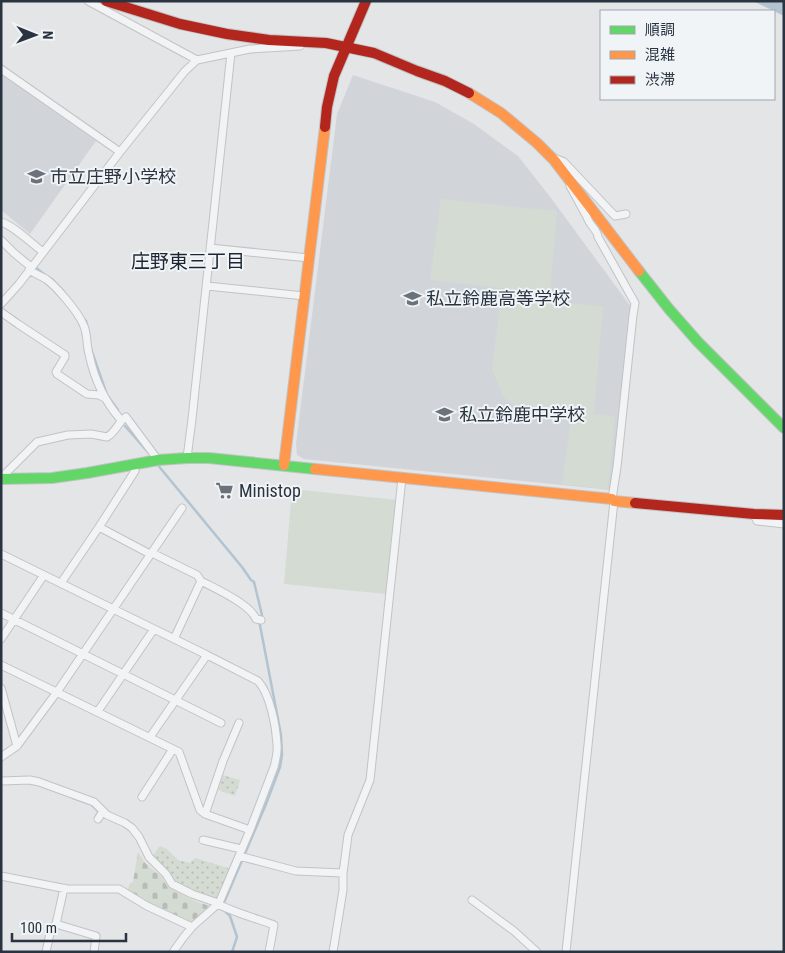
<svg xmlns="http://www.w3.org/2000/svg" width="785" height="953" font-family="'Roboto Condensed','Noto Sans JP',sans-serif">
<style>
.built{fill:#d1d5da}
.green{fill:url(#green-dots)}
.cemetery{fill:url(#cemetery-stones)}
.pitch{fill:#d4dbd3}
.water{fill:url(#water-ripples)}
.lines{fill:none;stroke-linecap:round;stroke-linejoin:round}
.stream{stroke:#b2c4d1;stroke-width:2.5}
.street-casing{stroke:#c1c3c5;stroke-width:9}
.fast-casing{stroke:#c1c3c5;stroke-width:12}
.slow-casing{stroke:#c1c3c5;stroke-width:12}
.jam-casing{stroke:#c1c3c5;stroke-width:12}
.street{stroke:#f2f3f5;stroke-width:7}
.fast{stroke:#63d668;stroke-width:10}
.slow{stroke:#ff974d;stroke-width:10}
.jam{stroke:#b3261e;stroke-width:10}
.labels{text-anchor:middle;dominant-baseline:central;stroke-width:4;stroke-linejoin:round;paint-order:stroke}
.poi-label{font-size:18px;fill:#2a3440;stroke:#f0f4f7;text-anchor:start}
.neighbourhood-label{font-size:19px;fill:#1c2531;stroke:#f0f4f7}
</style>
<defs>
<pattern id="green-dots" width="8" height="8" patternUnits="userSpaceOnUse" patternTransform="scale(1.25)"><rect width="8" height="8" fill="#d4dbd3"/><path d="M2 2h.1M6 6h.1" fill="none" stroke="#b6bdb6" stroke-width="1.8" stroke-linecap="round"/></pattern>
<pattern id="cemetery-stones" width="16" height="16" patternUnits="userSpaceOnUse" patternTransform="scale(1.25)"><rect width="16" height="16" fill="#d4dbd3"/><path d="M2 7V4a2 2 0 0 1 4 0v3zM10 15v-3a2 2 0 0 1 4 0v3z" fill="#b6bdb6"/></pattern>
<pattern id="water-ripples" width="26" height="14" patternUnits="userSpaceOnUse" patternTransform="scale(1.25)"><rect width="26" height="14" fill="#b2c4d1"/><path d="M2 4q2-2 4 0t4 0M15 11q2-2 4 0t4 0" fill="none" stroke="#91a0ab"/></pattern>
</defs>
<rect width="100%" height="100%" fill="#e3e5e7"/>
<path class="built" d="M 1,74 L 96,141 L 30,234 L 1,210 Z
M 353,75 L 435,102 L 474,124 L 518,156 L 551,198 L 631,307 L 611,490 L 304,459 L 297,455 L 296,444 L 337,114 Z"/>
<path class="green" d="M 223,775 L 240,780 L 235,796 L 218,790 Z
M 160,846 L 167,849 L 178,860 L 190,863 L 195,858 L 231,869 L 219,898 C 208,901 184,889 175,883 C 166,877 158,866 151,858 Z"/>
<path class="cemetery" d="M 138,852 L 146,864 L 162,877 L 167,886 L 197,902 L 210,906 L 192,923 L 149,904 L 127,891 L 130,883 L 133,882 Z"/>
<path class="pitch" d="M 441,199 L 557,211 L 550,293 L 430,280 Z
M 501,298 L 603,306 L 594,414 L 615,416 L 608,489 L 562,484 L 571,418 L 555,421 L 526,412 L 504,398 L 492,369 Z
M 292,489 L 397,500 L 386,594 L 284,584 Z"/>
<path class="water" d="M 753,1 L 784,1 L 784,16 Z"/>
<g class="lines">
<path class="stream" d="M 34,266 L 45,275
M 52,279 L 64,292
M 83,318 L 86,321 L 89,334
M 91,349 L 107,395 L 118,410
M 125,426 L 147,451
M 157,464 L 242,567 L 251,580 L 254,582 L 262,615 L 259,620 L 281,735 L 282,755 L 280,767 L 266,804 L 223,905
M 73,798 L 91,804 L 100,813
M 224,910 L 230,916 L 237,937 L 232,952"/>
<defs>
<path id="street" d="M 88,1 L 197,60
M 1,69 L 120,152
M 552,157 L 564,162 L 615,216 L 626,214
M 570,186 L 587,217 C 589,225 597,229 598,237 L 635,303 L 633,315 L 617,467 L 612,499
M 1,222 C 13,225 32,244 43,252
M 1,240 L 14,253 L 31,267
M 210,248 L 309,258
M 29,270 C 34,273 40,276 46,279 C 57,287 78,312 83,324 C 88,333 86,344 89,354 C 94,378 105,402 121,420
M 207,286 L 304,296
M 1,304 L 19,284 L 120,152 L 185,71 L 197,60 L 250,49 L 300,46
M 1,312 L 18,324 L 65,355 L 65,357 L 56,372 L 57,374 L 87,394 L 99,395 L 105,398
M 187,458 L 192,419 L 231,53
M 6,473 L 37,442 L 68,435 L 91,434 L 107,437 C 116,432 118,422 126,417 L 158,460
M 754,514 L 757,521 L 784,524
M 99,527 L 150,554
M 152,553 L 197,575 L 201,581 L 174,639
M 1,554 L 207,655 L 150,737
M 201,581 C 216,589 250,604 256,619 L 261,620
M 61,583 L 99,527 L 135,471 L 135,465
M 1,613 L 221,723
M 1,639 L 44,575
M 207,655 L 258,681 C 270,694 276,726 277,744 C 278,752 276,759 274,767 L 250,830
M 1,665 L 179,752 L 200,810 L 205,814 L 250,830 L 219,903 L 192,927 L 183,938 L 173,952
M 1,688 L 17,746
M 98,711 L 154,629
M 1,757 L 17,746 L 57,692 L 182,508
M 1,781 L 30,780 L 39,782 L 94,802 L 107,815 L 125,823 L 132,828 L 139,837 L 149,857 L 166,874 L 172,884 L 192,894 L 215,902 C 223,909 261,920 274,925 L 269,952
M 142,797 L 173,749
M 205,814 L 223,761 L 239,723
M 98,819 L 103,811
M 203,840 L 241,849
M 239,856 L 296,871 L 343,873
M 1,876 L 67,889 L 119,889 L 147,906 L 192,927
M 472,900 L 514,931 L 537,952
M 56,924 L 96,936 L 94,952
M 46,952 L 51,929 L 56,924 L 64,888
M 333,952 L 343,890 L 343,873 L 348,835 L 370,780 L 402,478
M 566,952 L 614,501"/>
<path id="fast" d="M 639,271 L 669,309 L 698,342 L 784,428
M 1,479 L 52,478 L 87,473 L 158,460 L 187,458 L 209,458 L 315,469"/>
<path id="slow" d="M 469,93 L 501,113 L 537,143 L 554,160 L 639,271
M 284,465 L 325,127
M 315,469 L 612,499 L 614,501 L 635,503"/>
<path id="jam" d="M 106,1 L 180,24 L 227,34 L 269,40 L 326,43 L 374,53 L 417,71 L 445,81 L 469,93
M 325,127 L 327,107 L 334,76 L 366,1
M 635,503 L 754,514 L 784,515"/>
</defs>
<use href="#street" class="street-casing"/>
<use href="#fast" class="fast-casing"/>
<use href="#slow" class="slow-casing"/>
<use href="#jam" class="jam-casing"/>
<use href="#street" class="street"/>
<use href="#fast" class="fast"/>
<use href="#slow" class="slow"/>
<use href="#jam" class="jam"/>
</g>
<defs>
<symbol id="school-bare" viewBox="-9 -9 18 18"><path d="M0-5L7-2L0 1L-7-2ZM-4 1L0 2.5L4 1V4Q0 6-4 4Z" fill="#6b727a" stroke="#f0f4f7" stroke-width="2.5" paint-order="stroke"/></symbol>
<symbol id="supermarket-bare" viewBox="-9 -9 18 18"><path d="M-6-5.5h2.5l.6 2H6L4.5 2H-2.5L-4.4-4H-6ZM-1.5 3.2a1.3 1.3 0 1 0 .1 0ZM3 3.2a1.3 1.3 0 1 0 .1 0Z" fill="#6b727a" stroke="#f0f4f7" stroke-width="2.5" paint-order="stroke"/></symbol>
</defs>
<g fill-rule="evenodd">
<use href="#school-bare" x="24" y="164" width="25" height="25"/>
<use href="#school-bare" x="400" y="286" width="25" height="25"/>
<use href="#school-bare" x="432" y="402" width="25" height="25"/>
<use href="#supermarket-bare" x="212" y="478" width="25" height="25"/>
</g>
<g class="labels">
<g class="poi-label">
<text x="50" y="176">市立庄野小学校</text>
<text x="426" y="298">私立鈴鹿高等学校</text>
<text x="459" y="414">私立鈴鹿中学校</text>
<text x="239" y="490">Ministop</text>
</g>
<g class="neighbourhood-label">
<text x="188" y="261">庄野東三丁目</text>
</g>
</g>
<rect width="785" height="953" fill="none" stroke="#2a3440" stroke-width="5"/>
<rect x="600" y="10" width="175" height="90" fill="#f0f4f7" stroke="#a1a7ae"/>
<rect x="610" y="26" width="25" height="8" fill="#63d668" stroke="#a1a7ae"/>
<text x="645" y="35" font-size="15" fill="#2a3440">順調</text>
<rect x="610" y="51" width="25" height="8" fill="#ff974d" stroke="#a1a7ae"/>
<text x="645" y="60" font-size="15" fill="#2a3440">混雑</text>
<rect x="610" y="76" width="25" height="8" fill="#b3261e" stroke="#a1a7ae"/>
<text x="645" y="85" font-size="15" fill="#2a3440">渋滞</text>
<g transform="translate(35 35) rotate(91)" stroke="#f0f4f7" stroke-width="4" paint-order="stroke">
<path d="M0-4L9 19L0 12L-9 19Z" fill="#2a3440"/>
<text y="-8" font-size="14" font-weight="bold" text-anchor="middle" fill="#2a3440">N</text>
</g>
<path d="M12 933v8h114v-8" fill="none" stroke="#2a3440" stroke-width="2.5"/>
<text x="20" y="933" font-size="15" fill="#2a3440" stroke="#f0f4f7" stroke-width="4" paint-order="stroke">100 m</text>
</svg>
